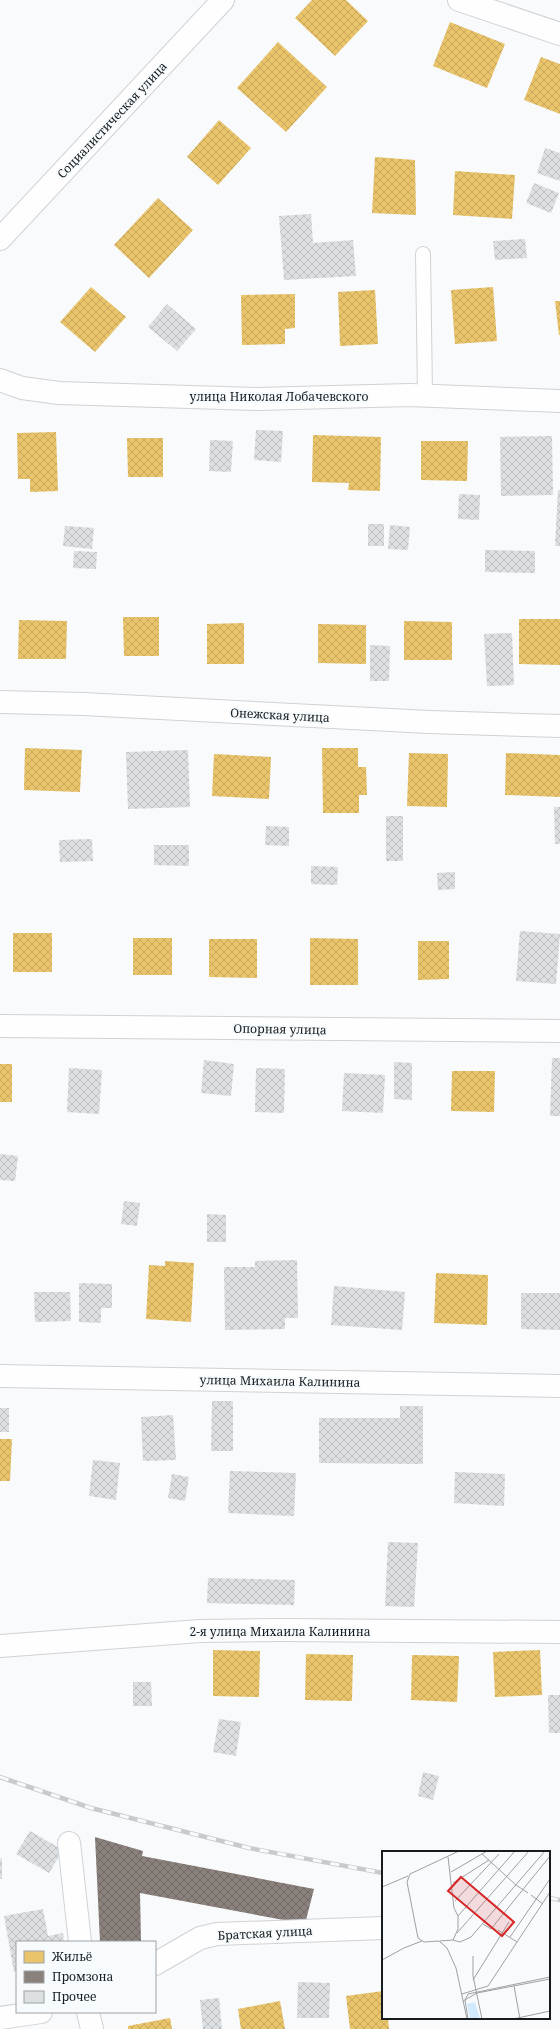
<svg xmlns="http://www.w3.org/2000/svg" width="560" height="2029" font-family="'Noto Serif',serif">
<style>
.homes{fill:url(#homes-cross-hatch)}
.industry{fill:url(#industry-cross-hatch)}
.building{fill:url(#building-cross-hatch)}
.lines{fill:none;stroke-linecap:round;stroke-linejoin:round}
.lane-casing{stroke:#cfd2d6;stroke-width:16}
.street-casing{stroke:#cfd2d6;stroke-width:24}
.lane{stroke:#fefeff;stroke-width:14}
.street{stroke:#fefeff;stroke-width:22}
.rail-casing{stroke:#c9cacb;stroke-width:4.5}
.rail{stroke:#f7fbfd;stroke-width:3;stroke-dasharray:9;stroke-linecap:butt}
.labels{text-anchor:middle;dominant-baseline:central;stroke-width:4;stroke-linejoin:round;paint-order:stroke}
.street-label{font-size:12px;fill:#161c20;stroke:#f7fbfd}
.inset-road{fill:none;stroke:#9ea1a4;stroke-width:1}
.view{fill:#d62828;fill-opacity:0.15;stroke:#d62828;stroke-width:2}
.inset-edge{fill:none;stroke:#161c20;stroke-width:2}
</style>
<defs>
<pattern id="homes-cross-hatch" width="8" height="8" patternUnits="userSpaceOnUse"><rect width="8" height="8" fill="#e9c46a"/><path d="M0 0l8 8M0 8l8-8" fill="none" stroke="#c7a85c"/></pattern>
<pattern id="industry-cross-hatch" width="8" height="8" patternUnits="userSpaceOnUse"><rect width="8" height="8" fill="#8a817c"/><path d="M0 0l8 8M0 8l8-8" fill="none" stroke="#706965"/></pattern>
<pattern id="building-cross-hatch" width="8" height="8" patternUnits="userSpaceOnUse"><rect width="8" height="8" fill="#dce0e3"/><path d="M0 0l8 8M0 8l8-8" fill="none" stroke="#bcc0c2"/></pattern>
</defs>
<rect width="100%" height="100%" fill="#f8fafc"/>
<path class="homes" d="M 312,0 L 346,0 L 368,21 L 335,56 L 295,18 Z
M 450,22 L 505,44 L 487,88 L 433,66 Z
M 278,42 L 327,87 L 286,132 L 237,88 Z
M 541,57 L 560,64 L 560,114 L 524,100 Z
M 219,120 L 251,148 L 218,185 L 187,157 Z
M 375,157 L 415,160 L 416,215 L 372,213 Z
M 455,171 L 515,175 L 512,219 L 453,215 Z
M 158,198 L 193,230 L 149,278 L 114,245 Z
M 91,287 L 126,317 L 95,352 L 60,322 Z
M 493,287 L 497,341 L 455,344 L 451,290 Z
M 375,290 L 378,344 L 340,346 L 338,292 Z
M 295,294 L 295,328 L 285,329 L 285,344 L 242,345 L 241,295 Z
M 555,301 L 560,301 L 560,335 L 559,335 Z
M 56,432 L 58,491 L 30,492 L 30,479 L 18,479 L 17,433 Z
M 313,435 L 381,437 L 380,491 L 348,490 L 349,483 L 312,482 Z
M 127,438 L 163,438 L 163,477 L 128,477 Z
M 421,441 L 468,441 L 467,481 L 421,480 Z
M 123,617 L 159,617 L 159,656 L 124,656 Z
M 519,619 L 560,619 L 560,665 L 519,664 Z
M 19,620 L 67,621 L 66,659 L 18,659 Z
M 404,621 L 452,622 L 452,660 L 404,660 Z
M 244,623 L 244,664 L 207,664 L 207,624 Z
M 318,624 L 366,625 L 366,664 L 318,663 Z
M 25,748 L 82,750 L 80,792 L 24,790 Z
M 322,748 L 358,748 L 358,767 L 366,767 L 367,795 L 359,795 L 359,813 L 323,813 Z
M 409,753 L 448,754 L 447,807 L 407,806 Z
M 506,753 L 560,755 L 560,797 L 505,795 Z
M 214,754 L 271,757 L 269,799 L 212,796 Z
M 13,933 L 52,933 L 52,972 L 13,972 Z
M 133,938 L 172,938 L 172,975 L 133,975 Z
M 310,938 L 358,939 L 358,985 L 310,985 Z
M 209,939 L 257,939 L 257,978 L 209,977 Z
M 418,941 L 449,941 L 449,979 L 418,980 Z
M 0,1064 L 12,1064 L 12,1102 L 0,1102 Z
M 452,1071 L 495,1071 L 494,1112 L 451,1111 Z
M 165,1261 L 194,1263 L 191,1322 L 146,1319 L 149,1265 L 165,1266 Z
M 436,1273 L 488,1275 L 487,1325 L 434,1323 Z
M 0,1439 L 12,1439 L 10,1481 L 0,1481 Z
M 213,1650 L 260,1651 L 259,1697 L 213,1696 Z
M 540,1650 L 542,1695 L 495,1697 L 493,1652 Z
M 306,1654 L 353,1655 L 352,1701 L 305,1700 Z
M 412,1655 L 459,1656 L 457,1702 L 411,1700 Z
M 383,1991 L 383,2018 L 388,2018 L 389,2029 L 350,2029 L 346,1996 Z
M 280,2001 L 285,2029 L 241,2029 L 238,2009 Z
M 170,2018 L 172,2029 L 128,2029 L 128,2026 Z"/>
<path class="industry" d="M 95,1837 L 143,1851 L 142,1856 L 314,1889 L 305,1924 L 140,1893 L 141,1942 L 100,1942 Z"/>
<path class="building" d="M 545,148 L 560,153 L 560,181 L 537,173 Z
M 534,183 L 559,193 L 551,213 L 526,203 Z
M 311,214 L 313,243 L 353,240 L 356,276 L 284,280 L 279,216 Z
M 525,239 L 527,258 L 495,260 L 493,241 Z
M 167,304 L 196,329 L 177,351 L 148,327 Z
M 256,430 L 283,431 L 281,462 L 254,460 Z
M 552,436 L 553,495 L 501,496 L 500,437 Z
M 210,440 L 233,441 L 231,472 L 209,471 Z
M 558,490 L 560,490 L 560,546 L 555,546 Z
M 459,494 L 480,495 L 479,520 L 458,519 Z
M 368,524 L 384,524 L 384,546 L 368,546 Z
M 390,525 L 410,527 L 408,550 L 388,549 Z
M 65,526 L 94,528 L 92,549 L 63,546 Z
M 485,550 L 535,551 L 535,573 L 485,572 Z
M 74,551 L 97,552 L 96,569 L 73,568 Z
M 512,633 L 514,685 L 487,686 L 484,634 Z
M 370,645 L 390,646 L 389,681 L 370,681 Z
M 188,750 L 190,807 L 128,809 L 126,752 Z
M 554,807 L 560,807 L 560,844 L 555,844 Z
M 386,816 L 403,816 L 403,861 L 386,861 Z
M 266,826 L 289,827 L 289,846 L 265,845 Z
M 92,839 L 93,861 L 60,862 L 59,840 Z
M 154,845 L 189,845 L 189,866 L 154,865 Z
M 311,866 L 338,867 L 337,885 L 311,884 Z
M 455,872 L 455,889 L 438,890 L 437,873 Z
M 520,931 L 560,934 L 556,984 L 516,981 Z
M 552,1058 L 560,1058 L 560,1116 L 550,1116 Z
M 204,1060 L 234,1064 L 231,1096 L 201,1093 Z
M 394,1062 L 412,1063 L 412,1100 L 394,1099 Z
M 69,1068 L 102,1070 L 99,1114 L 67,1112 Z
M 256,1068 L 285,1069 L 284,1113 L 255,1112 Z
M 344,1073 L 385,1075 L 383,1113 L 342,1111 Z
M 0,1154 L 18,1156 L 15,1181 L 0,1180 Z
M 124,1201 L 140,1203 L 137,1226 L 121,1224 Z
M 207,1214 L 226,1215 L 226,1242 L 207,1242 Z
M 297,1260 L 298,1318 L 285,1318 L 285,1329 L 225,1330 L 224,1267 L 255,1267 L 255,1261 Z
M 79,1283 L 112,1284 L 112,1308 L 101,1308 L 101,1323 L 79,1322 Z
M 334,1286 L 405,1292 L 402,1330 L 331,1325 Z
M 34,1292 L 70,1292 L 71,1321 L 35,1322 Z
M 521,1293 L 560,1293 L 560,1330 L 521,1329 Z
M 212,1401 L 233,1401 L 233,1451 L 211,1451 Z
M 400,1406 L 423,1406 L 423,1464 L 319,1463 L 319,1418 L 400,1418 Z
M 0,1408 L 9,1408 L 9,1432 L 0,1432 Z
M 173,1415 L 176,1460 L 143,1461 L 141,1417 Z
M 93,1460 L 120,1463 L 116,1500 L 89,1496 Z
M 230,1471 L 296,1473 L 294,1516 L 228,1513 Z
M 455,1472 L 505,1474 L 504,1506 L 454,1503 Z
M 172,1474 L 189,1477 L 185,1501 L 168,1498 Z
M 388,1542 L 418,1543 L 414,1607 L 385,1606 Z
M 208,1578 L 295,1580 L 294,1605 L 207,1603 Z
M 133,1682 L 151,1682 L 152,1706 L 133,1706 Z
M 548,1695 L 560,1695 L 560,1733 L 549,1733 Z
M 219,1719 L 241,1722 L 236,1756 L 213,1752 Z
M 423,1772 L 439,1776 L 433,1800 L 418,1796 Z
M 30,1831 L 63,1850 L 49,1873 L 16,1854 Z
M 2,1858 L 2,1879 L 0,1879 L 0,1859 Z
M 43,1909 L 48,1936 L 63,1933 L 64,1942 L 17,1942 L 17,1971 L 14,1972 L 4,1916 Z
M 298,1982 L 330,1983 L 329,2018 L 297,2018 Z
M 219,1998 L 222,2029 L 203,2029 L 200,2000 Z"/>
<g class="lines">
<defs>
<path id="lane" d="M 423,254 L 425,395"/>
<path id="street" d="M 459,0 L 560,34
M 0,239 L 223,0
M 0,380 L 22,388 L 59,393 L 257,399 L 410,395 L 560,401
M 0,702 L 83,704 L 429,722 L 560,726
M 0,1026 L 560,1031
M 0,1376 L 560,1386
M 0,1646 L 200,1631 L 283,1630 L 560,1632
M 69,1843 L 80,1942
M 155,1964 L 200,1938 L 217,1934 L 383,1928
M 88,2012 L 92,2029
M 0,2018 L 41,2012"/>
</defs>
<use href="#lane" class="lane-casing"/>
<use href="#street" class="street-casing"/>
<use href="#lane" class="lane"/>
<use href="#street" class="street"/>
<defs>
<path id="rail" d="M 0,1777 L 91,1808 L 249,1848 L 383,1873
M 549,1898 L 560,1900"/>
</defs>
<use href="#rail" class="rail-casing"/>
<use href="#rail" class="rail"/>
</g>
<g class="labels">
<g class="street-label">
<text transform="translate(112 120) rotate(-47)">Социалистическая улица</text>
<text x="279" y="396">улица Николая Лобачевского</text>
<text transform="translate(280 715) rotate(3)">Онежская улица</text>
<text transform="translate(280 1029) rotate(1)">Опорная улица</text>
<text transform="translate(280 1381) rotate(1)">улица Михаила Калинина</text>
<text x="280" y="1631">2-я улица Михаила Калинина</text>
<text transform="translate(265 1933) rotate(-3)">Братская улица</text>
</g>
</g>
<g transform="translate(382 1851)">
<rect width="168" height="168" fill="#f8fafc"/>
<path d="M 93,151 L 98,168 L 88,168 L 85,153 Z" fill="#d1eafd"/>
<path class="inset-road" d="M 77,0 L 28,23 L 25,31 L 36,87 L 42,91 L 57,90 L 65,97 L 74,117 L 85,168M 100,3 L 134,34 L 146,42M 69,21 L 105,0M 71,32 L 107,9M 0,36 L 26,25M 149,44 L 161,53M 73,50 L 117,3M 76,65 L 133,0M 101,73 L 109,78 L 168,5M 116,79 L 135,91M 75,82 L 147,0M 128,86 L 168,28M 71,89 L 78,91 L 89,86 L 163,0M 58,90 L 71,89 L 76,78 L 76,65 L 72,57 L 66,6M 91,105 L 91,125 L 100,168M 0,109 L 22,97 L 40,90M 91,129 L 127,71M 132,135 L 138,168M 80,143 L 106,135 L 168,41M 81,150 L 95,142 L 168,128M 86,168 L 83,149 L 86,143 L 168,126M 131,168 L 168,160"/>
<path class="view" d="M 79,26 L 132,71 L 120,85 L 66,40 Z"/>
<rect width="168" height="168" class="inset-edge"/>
</g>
<rect x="16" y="1941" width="140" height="72" fill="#f7fbfd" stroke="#9da2a5"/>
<rect x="24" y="1951" width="20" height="12" fill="#e9c46a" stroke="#9da2a5"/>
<text x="52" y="1961" font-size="12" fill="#161c20">Жильё</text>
<rect x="24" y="1971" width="20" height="12" fill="#8a817c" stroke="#9da2a5"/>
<text x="52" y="1981" font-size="12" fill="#161c20">Промзона</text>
<rect x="24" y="1991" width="20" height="12" fill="#dce0e3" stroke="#9da2a5"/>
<text x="52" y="2001" font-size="12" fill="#161c20">Прочее</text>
</svg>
